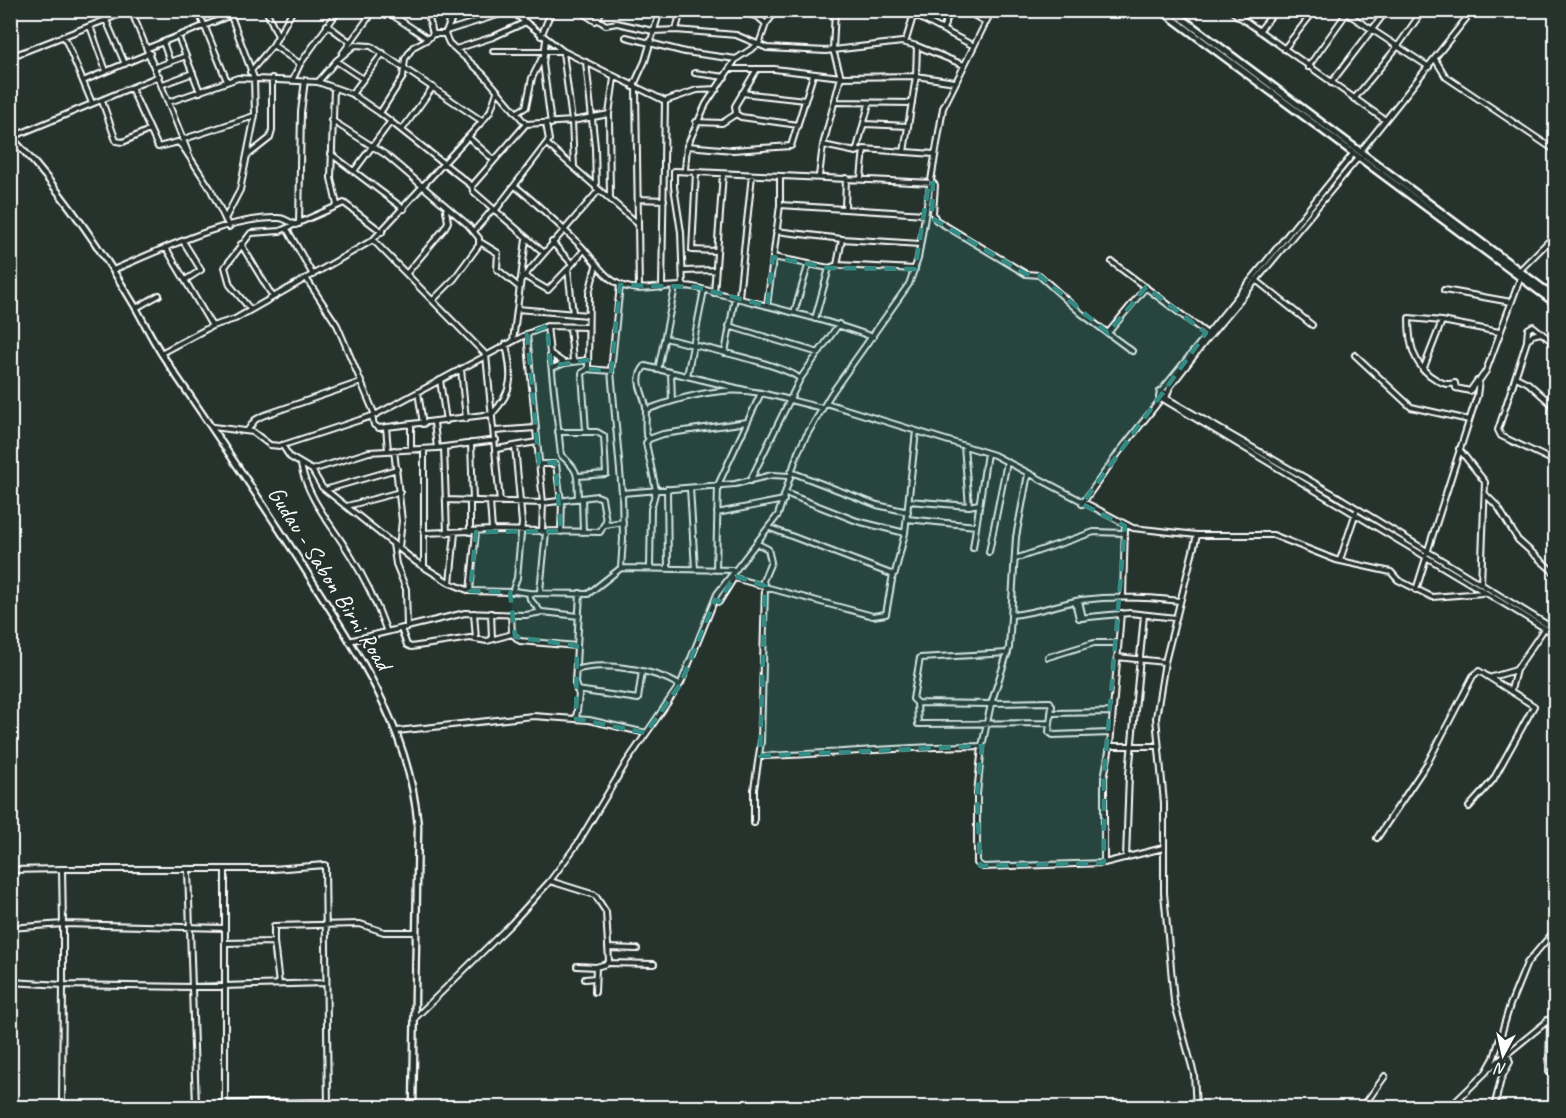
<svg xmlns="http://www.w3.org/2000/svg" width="1566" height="1118" font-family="Caveat,sans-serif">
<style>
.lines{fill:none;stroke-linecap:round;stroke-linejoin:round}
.minor-casing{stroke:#fff;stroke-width:8}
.major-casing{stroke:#fff;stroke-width:9}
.highway-casing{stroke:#fff;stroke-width:10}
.minor{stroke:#26332d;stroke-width:4}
.major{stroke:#26332d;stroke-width:4.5}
.highway{stroke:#26332d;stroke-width:5}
.marked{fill:#338b84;fill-opacity:0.2;stroke:#338b84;stroke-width:4.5;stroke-dasharray:12 8;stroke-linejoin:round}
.labels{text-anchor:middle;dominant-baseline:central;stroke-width:4.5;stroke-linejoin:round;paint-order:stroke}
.street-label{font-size:24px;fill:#fff;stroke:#26332d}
</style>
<rect width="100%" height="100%" fill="#26332d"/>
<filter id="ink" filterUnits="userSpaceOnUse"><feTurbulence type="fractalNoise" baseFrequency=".0167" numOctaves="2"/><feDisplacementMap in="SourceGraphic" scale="12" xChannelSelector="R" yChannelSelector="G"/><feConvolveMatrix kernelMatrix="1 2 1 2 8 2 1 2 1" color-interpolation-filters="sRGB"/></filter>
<g filter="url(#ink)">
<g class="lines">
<defs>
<path id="minor" d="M 131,10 L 188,152
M 198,10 L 227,81
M 266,10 L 278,36
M 360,10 L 369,18
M 385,10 L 428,39
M 446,10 L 449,25
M 456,10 L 445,34 L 449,43 L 484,75 L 526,124 L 572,121 L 609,114
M 578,10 L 595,21 L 603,10
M 964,10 L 986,22
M 1230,10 L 1385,120
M 1342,10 L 1429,67
M 914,15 L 974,46
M 1350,16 L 1354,10
M 1238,17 L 1243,10
M 106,20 L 125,64
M 598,20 L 606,25 L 617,23 L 653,31 L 676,30 L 736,35 L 767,48 L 826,51 L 833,50 L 835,10
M 327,25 L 350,42
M 90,26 L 106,71
M 943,29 L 951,10
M 676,30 L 679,18 L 684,11 L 748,14 L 758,17 L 766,24
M 446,31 L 504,13 L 515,14 L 563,51 L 665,101 L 697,90 L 717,89
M 1259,31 L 1276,10
M 433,34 L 445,34
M 64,36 L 92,103
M 178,36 L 200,92
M 541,36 L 552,10
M 626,37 L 685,52 L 736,59
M 546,40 L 543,63 L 551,124
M 163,42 L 170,62
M 903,42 L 906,40 L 915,10
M 273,45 L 300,64
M 148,48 L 244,10
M 456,49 L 493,37 L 526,22
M 1284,49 L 1315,10
M 493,51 L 562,51
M 563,52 L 572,121 L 574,167
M 342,54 L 374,10
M 10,57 L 131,10
M 1435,59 L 1446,77 L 1556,151
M 336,61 L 355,45 L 371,46 L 482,121
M 336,61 L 363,79
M 586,62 L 595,147 L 596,188
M 156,67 L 186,56
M 1308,67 L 1346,14
M 731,69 L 774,69 L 841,77 L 833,50 L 902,42 L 917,46 L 964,65
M 250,72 L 273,45 L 293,10
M 695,73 L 725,77
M 293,79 L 300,64 L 339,10
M 83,81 L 150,53
M 318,82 L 337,60
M 1331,83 L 1387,10
M 163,84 L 193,73
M 633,87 L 645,61 L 660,10
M 131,88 L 158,147 L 178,142 L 183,147 L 210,188 L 229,227
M 334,88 L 331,178 L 337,205
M 636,89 L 639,289
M 742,93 L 805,100
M 352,94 L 383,53
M 1354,99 L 1398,46 L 1421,13
M 102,101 L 116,141 L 123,142 L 149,130
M 169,102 L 238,78 L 318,82 L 352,94 L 380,113 L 472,186 L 473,191 L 543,252
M 836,102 L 912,103
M 380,113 L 403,77 L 405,59 L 413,47 L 428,39 L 433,34 L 427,10
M 516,113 L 526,107 L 532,78 L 542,58
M 736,114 L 741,117 L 798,125
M 736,114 L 735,106 L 757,69
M 331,120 L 386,155 L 468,225 L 479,238 L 479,245 L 454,279 L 434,299
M 696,122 L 722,123 L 736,114
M 865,124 L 908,126
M 402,130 L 433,87
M 12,137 L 159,76
M 468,137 L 494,160
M 184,139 L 254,116
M 547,144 L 637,223
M 823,145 L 856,152 L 864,149 L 934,154
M 687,146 L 733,150 L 791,146 L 813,75
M 856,152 L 869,104
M 904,152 L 916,76 L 917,46
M 1360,152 L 1473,10
M 331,154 L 404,209
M 247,156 L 270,138 L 272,131 L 272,78
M 685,170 L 687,146 L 706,104 L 736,59 L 759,44 L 766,24 L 777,10
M 354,171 L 391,121
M 819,176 L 823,145 L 841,77 L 916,76 L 955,82
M 861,178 L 864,149
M 472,186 L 526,124
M 515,186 C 539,205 560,226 582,247 C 594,260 604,278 621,285 C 645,295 673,281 698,288 C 756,304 816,316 873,337
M 610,199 L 609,114 L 614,78
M 638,199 L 664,200
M 780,205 L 925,214
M 845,208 L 846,178
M 495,211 L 549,140 L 546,124
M 225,219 L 240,190 L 255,115 L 254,78 L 231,16
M 299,224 L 301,112 L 305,80
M 287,229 L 313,275
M 474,231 L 493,209
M 776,231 L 842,239 L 920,244
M 373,240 L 486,355 L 500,502
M 183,241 L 201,270 L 187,279
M 480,242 L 498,253 L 497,269 L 519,287
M 552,242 L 572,264
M 241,244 L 273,297
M 166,248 L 212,326
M 716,251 L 692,250 L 696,172 L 933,183 L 935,185 L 933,213 L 936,220 L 1026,274 L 1039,275 L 1082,314 L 1132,351
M 773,257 L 829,268 L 837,265 L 842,239
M 1112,262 L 1206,333
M 837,265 L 915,269
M 113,270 C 158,251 230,216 279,218 C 285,218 290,223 296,225
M 683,271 L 715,270
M 1519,271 L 1551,239 L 1556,241
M 407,273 L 444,229 L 448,222 L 446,210
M 524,276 L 548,290 L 567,270
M 306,278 L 337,325 L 375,415
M 1256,280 L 1312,325
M 520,281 L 599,190
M 683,287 L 681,232 L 674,187 L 674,171 L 696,172
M 662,288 L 665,101
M 1444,290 L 1511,302
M 714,293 L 723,174
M 739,297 L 752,175
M 767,306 L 780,205 L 780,176
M 136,308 L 159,295
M 250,309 L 230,285 L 225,267 L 251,233 L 280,231 L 344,203 L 382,232
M 517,309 L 588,315
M 794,313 L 808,266
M 573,314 L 568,269 L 584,250
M 815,319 L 829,268
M 1442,321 L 1409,318 C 1409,344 1413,367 1437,380 C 1444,384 1447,385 1455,383 L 1456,388 L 1470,391 L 1477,381
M 547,326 L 561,455 C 580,472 577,473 578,499
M 729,326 L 819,353
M 570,327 L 573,361
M 1108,333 L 1146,287
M 1541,333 L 1532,335 L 1527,341 L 1498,430 L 1501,436 L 1556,462
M 527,334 L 543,503 L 542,532
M 665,338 C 690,345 785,364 800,379
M 1527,340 L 1528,329 L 1533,326 L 1556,345
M 513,341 L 526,239
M 161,353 L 212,326 L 235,319 L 373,240 L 479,125 L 490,112 L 497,92
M 725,353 L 735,297
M 551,354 L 564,363
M 1355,355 L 1411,407 L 1469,420
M 552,368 L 565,363 L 588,360
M 461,369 L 466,419
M 588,369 L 589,293 L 596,266
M 658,370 L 675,287
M 1423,370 L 1442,321 L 1499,332
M 671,372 L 672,401
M 687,376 L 704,290
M 1516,377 L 1528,383 L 1556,408
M 440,380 L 446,421
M 1162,390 L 1353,154
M 418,392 L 423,424
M 1167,393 L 1160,391 L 1159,397 L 1166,398 L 1170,387 L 1204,343 L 1358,158
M 1166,398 L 1337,496 L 1556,630
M 1163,399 L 1556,635
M 826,403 L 994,455 L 1133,528 L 1197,535 L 1273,535 L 1336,560 L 1391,572 L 1398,580 L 1432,597 L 1483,593
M 646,410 C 678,398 720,386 755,392 C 777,396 800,403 822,408
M 372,416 L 374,425 L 379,428 L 492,414 C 515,390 512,374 506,344
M 434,423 L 437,448
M 411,425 L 411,449
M 213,427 L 253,432 L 270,445 L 280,446 L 375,415 L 527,334 L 547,326 L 587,327
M 386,427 L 388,450
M 247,431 L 255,420 L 262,416 L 361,382
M 495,431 L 535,428
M 586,431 L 582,373 L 588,369 L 611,371
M 558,432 L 597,432 L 604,436 L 606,474 L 578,476
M 649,439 L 646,434 C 645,425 646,417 646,408 C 645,394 632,381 645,366 L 753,392
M 471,443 L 473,501
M 282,445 L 290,457 L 312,470 L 322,487 L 416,562 L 450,583 L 470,591 L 512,592 L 517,578 L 522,523 L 515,446
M 964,446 L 969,506
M 444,447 L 447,533
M 424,449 L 424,567
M 497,449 L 537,442
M 1459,449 L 1485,482 L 1481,584
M 394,450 L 402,521 L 399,547
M 539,464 L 556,464 L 561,501
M 301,465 C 308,499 331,524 349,553 C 365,578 377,604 387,632
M 312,470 L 369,452 L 437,448 L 496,440
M 791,472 L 877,505 L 908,512
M 1028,474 L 1016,537 L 1009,648 L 991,704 L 982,746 L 977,794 L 977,863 L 983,867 L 1104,863 L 1163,848
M 750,481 L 800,379 L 839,324
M 690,488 L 695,569
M 328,489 L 397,469
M 667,489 L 668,568
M 622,493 L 735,484 L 772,475 L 790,476
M 785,493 L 857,521 L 905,533
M 1486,495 L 1498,507 L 1518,540 L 1556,574
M 582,498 L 583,532
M 470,501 L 470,532
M 909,501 L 969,506 L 979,504
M 490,502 L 492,530
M 1082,504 L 1119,452 L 1161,399
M 347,506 L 400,492
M 717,513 L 784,500
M 907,519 L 976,526
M 605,525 L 623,522
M 770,528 L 891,574 L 895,573 L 905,533 L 916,431
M 561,532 L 562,501
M 424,533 L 492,530 L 600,532 L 606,521 L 602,498 L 597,496 L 543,503 L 446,500
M 393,544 L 396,564 L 406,589 L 407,627
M 973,548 L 987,453
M 989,552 L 1007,462
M 1427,553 L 1477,396 L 1479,381 L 1486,371 L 1520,279
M 1015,559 L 1094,532 L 1125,533
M 1340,560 L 1356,512
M 621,568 L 734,570
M 650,568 L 651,509 L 656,490 L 646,443 L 649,439 L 663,434 L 747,422
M 716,570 L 718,485 L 761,393
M 450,583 L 455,533
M 765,587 L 873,616 L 886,614 L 893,574
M 1416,590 L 1426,558
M 470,591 L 476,532
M 514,591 L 529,593 L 530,599 L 541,612
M 540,591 L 546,532
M 529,593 L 588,594 L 621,568 L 623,539 L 622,493 L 611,371 L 620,285
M 1123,596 L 1125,526
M 715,600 L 719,602 L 734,578 L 764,586
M 1079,601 L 1083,618
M 1075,602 L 1079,618 L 1130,613 L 1176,618
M 474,613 L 476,639
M 491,613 L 492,639
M 511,614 L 512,634 L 520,641 L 577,646
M 1012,615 C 1036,613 1058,604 1081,600 C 1115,596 1146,597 1180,601
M 401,629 L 407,645 L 411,647 L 470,638 L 487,641 L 512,634
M 349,641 L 465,613 L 526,615 L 542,612 L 579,616
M 1008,653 L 920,658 L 913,699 L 917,703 L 918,724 L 1050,723
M 1048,657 L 1094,643 L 1118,643
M 1117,657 L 1164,662
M 576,670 C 603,661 655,670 679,685
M 1492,677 L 1516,670
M 577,690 L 638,699 L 642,671
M 1511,690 L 1516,670 L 1544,629
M 917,703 L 991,704
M 992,703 L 1050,702 L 1052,706 L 1049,732 L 1053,735 L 1111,733
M 1051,713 L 1113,712
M 576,719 L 579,695 L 575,683 L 580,593
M 397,731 L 533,716 L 589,720 L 646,733
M 1110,746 L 1157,746
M 760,756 C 834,754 907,746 982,746
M 754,823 L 754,789 L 761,742 L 765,587 L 763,581 L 771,562 L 768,549 L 756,543
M 1377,838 L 1428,762 L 1473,676 L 1479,671 L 1534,706 L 1493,780 L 1469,807
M 1126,858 L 1129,774 L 1144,615
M 1104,863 L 1104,778 L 1110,746 L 1121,613
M 10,870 L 62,869
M 188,870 L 196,1106
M 550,881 L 595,895 L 606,912 L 609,961 L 606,964 L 596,967 L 595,992
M 10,928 L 63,924 L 62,869 L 273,869 L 325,865 L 328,1108
M 225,928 L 225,870
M 274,942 L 279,984
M 608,948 L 637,949
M 608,963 L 654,964
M 577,966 L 596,967
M 585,979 L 595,978
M 10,982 L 63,985 L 63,924 L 225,928 L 225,943 L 274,942 L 274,926 L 360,924 L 384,932 L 416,932
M 414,1019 L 511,924 L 550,881 L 578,843 L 626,763 L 681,683 L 717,594 L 778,515 L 798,452 L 805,438 L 831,394 L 909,284 L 918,259 L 943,108 L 992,10
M 1547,1020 L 1550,1024 L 1549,1072
M 1491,1067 L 1556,1014
M 225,1105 L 225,943
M 10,1106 L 62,1106 L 63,985 L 192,987 L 325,983
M 62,1106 L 328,1102
M 1196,1108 L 1194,1074 L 1174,1001 L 1164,893 L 1164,803 L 1156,718 L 1165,662 L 1197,535
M 1362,1108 L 1385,1076
M 1449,1108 L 1486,1072 L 1494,1058 L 1510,1005 L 1527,963 L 1556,929
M 1494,1108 L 1501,1079 L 1510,1062 L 1507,1053"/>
<path id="major" d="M 10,136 C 59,187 100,247 136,308 C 145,324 153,341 163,356 C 211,427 260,498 306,571 C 358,654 409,726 418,826 L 413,1108"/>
<path id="highway" d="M 1161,10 L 1556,304
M 1171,10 L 1556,298"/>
</defs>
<use href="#minor" class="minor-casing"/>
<use href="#major" class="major-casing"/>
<use href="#highway" class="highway-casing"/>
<use href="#minor" class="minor"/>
<use href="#major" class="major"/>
<use href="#highway" class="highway"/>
</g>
</g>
<path class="marked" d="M 929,183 L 933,183 L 932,218 L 1026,274 L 1039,275 L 1108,333 L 1146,287 L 1206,333 L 1082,504 L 1125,526 L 1104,778 L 1104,863 L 980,866 L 977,794 L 982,746 L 760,756 L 765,586 L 735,576 L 719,602 L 715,600 L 681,683 L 646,733 L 576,719 L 577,646 L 515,637 L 510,592 L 470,591 L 476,532 L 561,531 L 555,462 L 539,464 L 527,334 L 547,326 L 551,366 L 588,360 L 588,369 L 611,371 L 620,285 L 696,287 L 767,306 L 773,257 L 829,268 L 915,269 Z"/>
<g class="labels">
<g class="street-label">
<text transform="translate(330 578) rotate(58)">Gudau - Sabon Birni Road</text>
</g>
</g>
<rect width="1566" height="1118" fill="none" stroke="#26332d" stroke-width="36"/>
<rect x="18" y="18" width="1530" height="1082" fill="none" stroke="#fff" stroke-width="2" filter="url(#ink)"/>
<g transform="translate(1503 1055) rotate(188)" stroke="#26332d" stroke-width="4.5" paint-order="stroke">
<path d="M0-4.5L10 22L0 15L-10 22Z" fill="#ffffff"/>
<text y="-9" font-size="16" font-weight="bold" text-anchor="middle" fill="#ffffff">N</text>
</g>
</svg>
